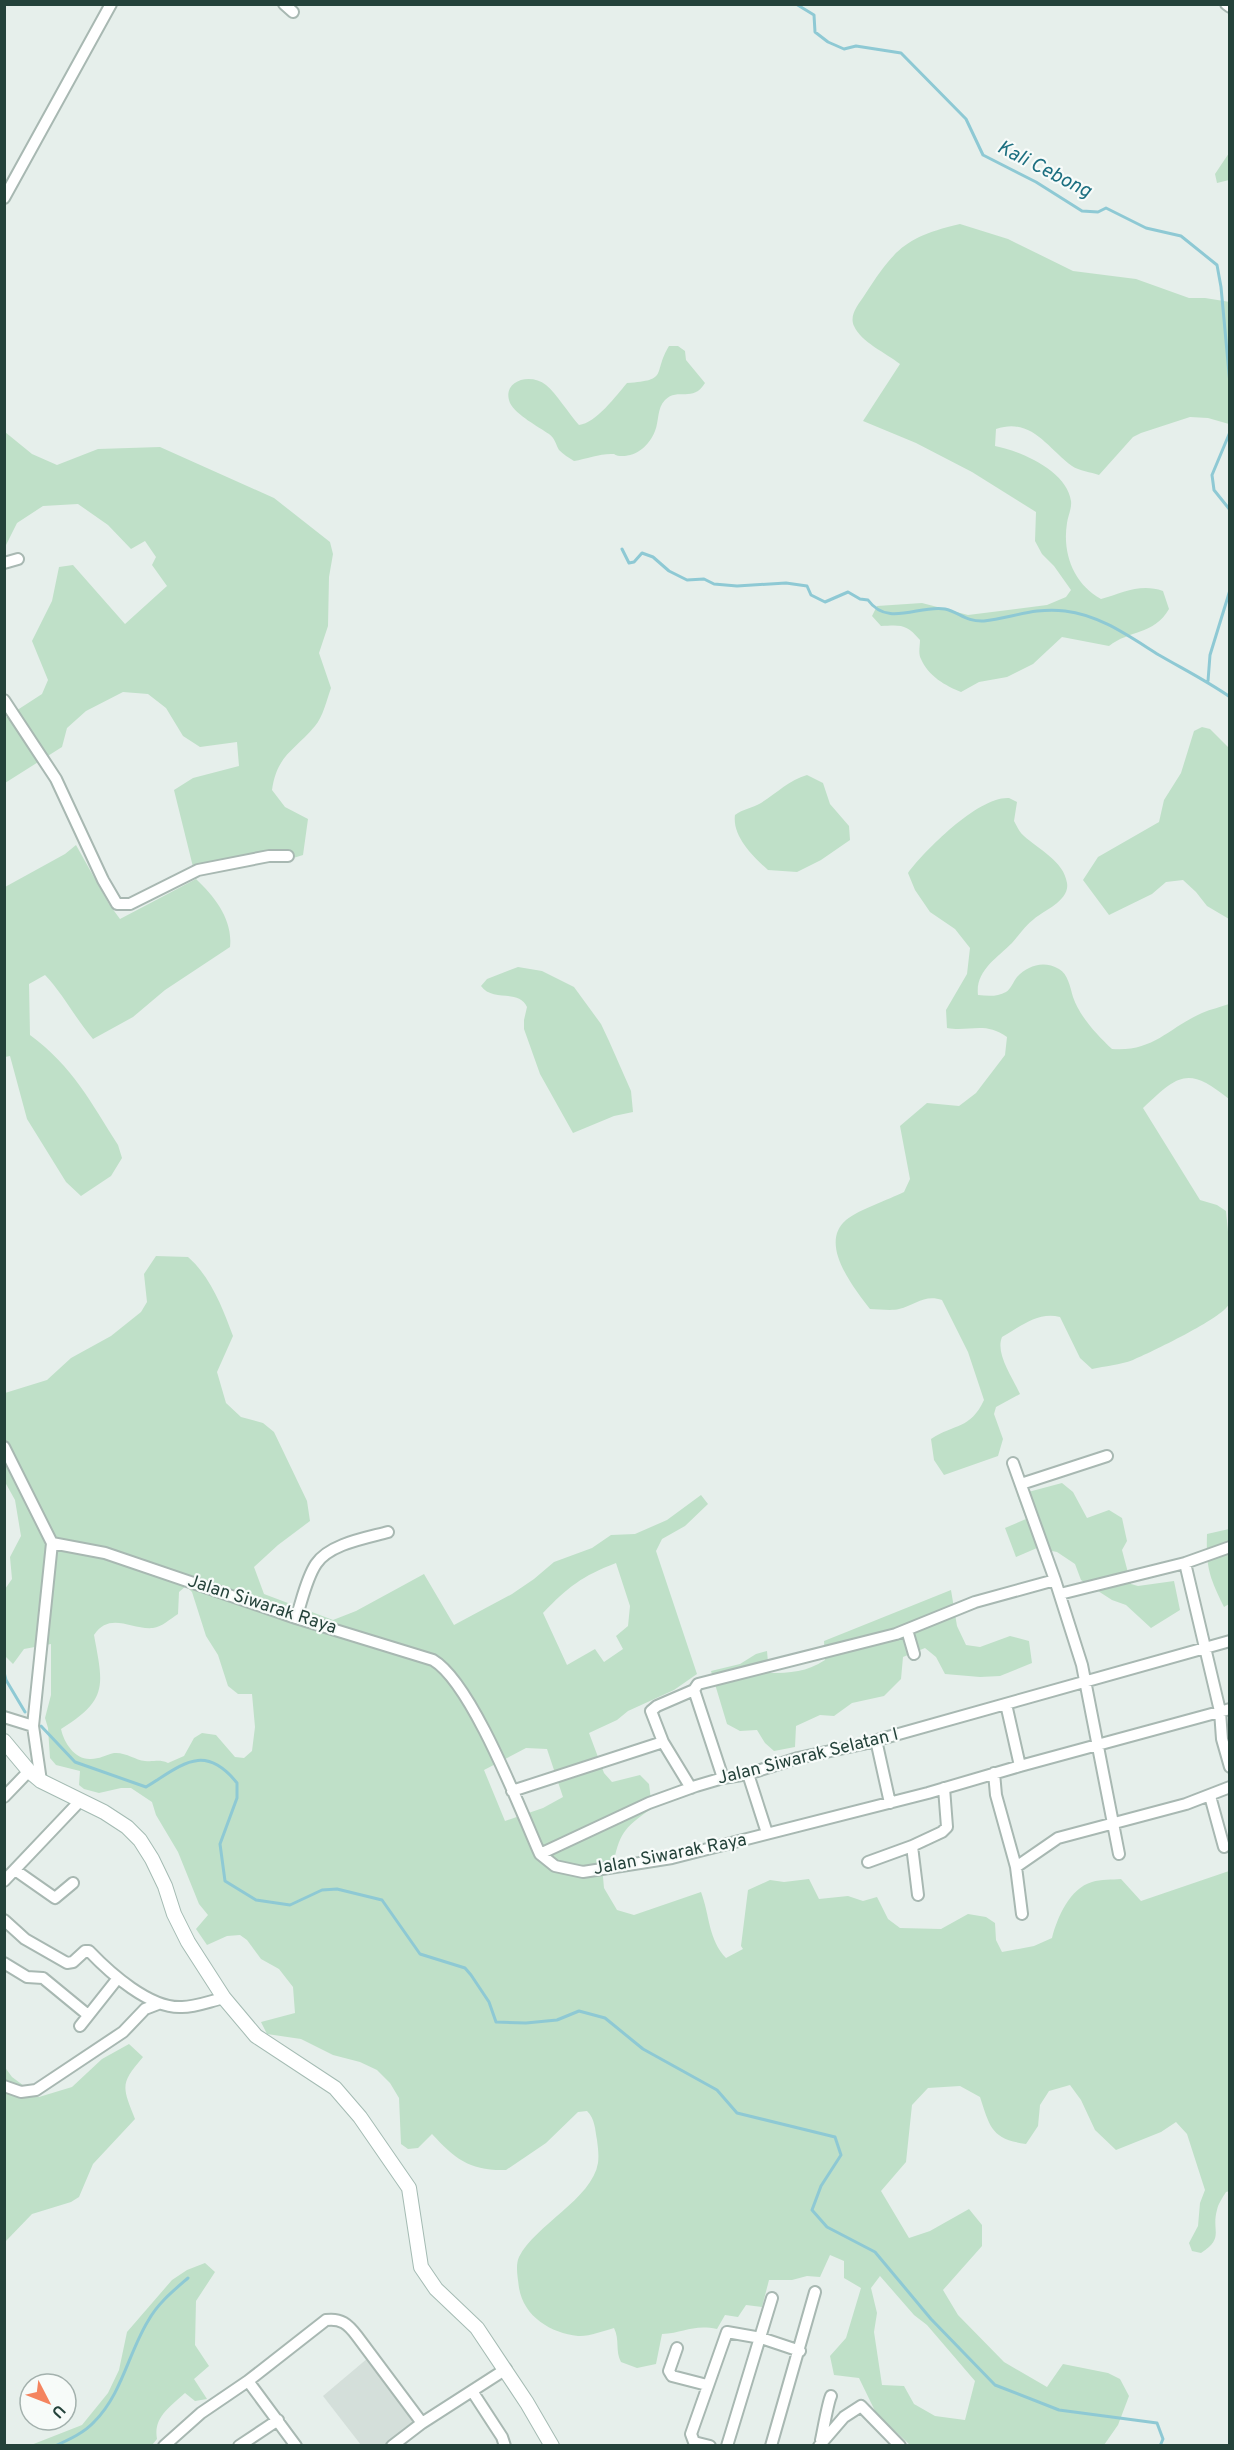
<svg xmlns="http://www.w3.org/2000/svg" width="1234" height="2450" font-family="Overpass,sans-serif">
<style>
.built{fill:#d4dfda}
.green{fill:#bfe0c8;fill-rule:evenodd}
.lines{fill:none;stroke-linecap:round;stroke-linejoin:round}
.stream{stroke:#8ec9d4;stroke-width:3}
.street-casing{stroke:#a8b8b2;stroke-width:14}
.secondary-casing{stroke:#a4bbb3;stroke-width:16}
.street{stroke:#fff;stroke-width:10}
.secondary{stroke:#fff;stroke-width:14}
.labels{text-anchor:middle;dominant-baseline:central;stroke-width:4.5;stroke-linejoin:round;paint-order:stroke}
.street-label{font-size:18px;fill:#24423a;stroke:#f7fbf9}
.water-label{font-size:20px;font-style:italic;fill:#1c6f80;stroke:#f7fbf9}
</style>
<rect width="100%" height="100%" fill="#e6efeb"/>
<path class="built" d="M 368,2358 L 419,2421 L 387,2445 L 361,2445 L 323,2396 Z"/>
<path class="green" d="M 1229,153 L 1229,180 L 1217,183 L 1215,174 Z
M 960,224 L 1008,239 L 1073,271 L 1136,279 L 1189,298 L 1205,298 L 1230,302 L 1229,424 L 1208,418 L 1190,417 L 1141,433 L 1133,437 L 1099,475 C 1091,472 1079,471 1072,466 C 1047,448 1032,417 996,429 L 995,446 C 1021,451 1067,471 1071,501 C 1072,508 1068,516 1067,523 C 1062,554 1074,584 1101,599 C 1123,593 1140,583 1163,591 L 1169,609 C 1154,635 1129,630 1109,646 L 1062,637 L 1033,664 L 1007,677 L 979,682 L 961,692 C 946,686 928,676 921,659 C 918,654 920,646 920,640 C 906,624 902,625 881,626 L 872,616 L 877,606 L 922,603 L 968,615 L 1047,605 L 1066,597 L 1071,590 L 1054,566 L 1042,554 L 1035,541 L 1036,512 L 972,472 L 916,443 L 863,421 L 900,364 C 886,353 861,342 854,326 C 849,315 858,305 864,296 C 894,250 904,237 960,224 Z
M 669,346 L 678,346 L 685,351 L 686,360 L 705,383 C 693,403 678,387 665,400 C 657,408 659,421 655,431 C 649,446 636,457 620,456 C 613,455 617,454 611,454 C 599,454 586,459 574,461 C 569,458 563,454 559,450 C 556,445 555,438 549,434 C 539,427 516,415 510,403 C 501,381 530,372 546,385 C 556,393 569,414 579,425 C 596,423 616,396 627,383 C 670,380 652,374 669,346 Z
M 5,432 L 32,454 L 57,465 L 98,449 L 160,447 L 274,498 L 330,542 L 333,554 L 329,577 L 328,626 L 319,653 L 331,688 C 327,699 323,717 315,726 C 294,751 277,755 272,790 L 285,807 L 308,819 L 303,855 L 290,859 L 202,873 L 196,879 C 215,897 233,920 230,947 L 165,990 L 133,1017 L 93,1039 C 75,1018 64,995 45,975 L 29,984 L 30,1035 C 73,1067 90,1101 118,1145 L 122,1158 L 111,1176 L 81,1196 L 66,1182 L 27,1119 L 10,1056 L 5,1057 L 5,887 L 65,854 L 76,845 L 109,904 L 120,919 L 196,879 L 174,790 L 193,778 L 239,766 L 237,742 L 200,747 L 183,736 L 166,708 L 148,694 L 123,692 L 86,711 L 67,728 L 62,747 L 5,783 L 5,718 L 42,694 L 48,680 L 32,641 L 52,601 L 59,567 L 73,565 L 125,624 L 167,586 L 152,565 L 156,557 L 145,541 L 131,549 L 108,525 L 78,504 L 43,506 L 17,523 L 5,547 Z
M 1202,727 L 1210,729 L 1229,748 L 1229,919 L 1207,906 L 1196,892 L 1183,880 L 1166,882 L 1152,894 L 1109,915 L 1083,880 L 1098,857 L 1159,822 L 1164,800 L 1181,773 L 1194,731 Z
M 807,775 L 823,783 L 830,804 L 849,826 L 850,840 L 821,860 L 797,872 L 768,870 C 753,857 732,836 735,815 C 743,809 752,808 761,803 C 777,793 789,780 807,775 Z
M 1009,798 L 1017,802 L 1014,821 C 1017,826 1019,832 1024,836 C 1038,849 1064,861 1067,883 C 1070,900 1045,910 1034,919 C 1026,925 1019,935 1012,943 C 997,958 975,971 978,995 C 988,996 997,997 1006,992 C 1011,989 1013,982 1017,977 C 1028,965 1044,960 1059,969 C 1068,974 1070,987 1073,997 C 1080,1017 1097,1035 1112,1049 C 1154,1052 1168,1028 1202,1013 C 1211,1009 1221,1007 1229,1004 L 1229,1099 C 1188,1066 1179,1074 1143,1108 L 1200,1200 L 1217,1205 L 1226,1211 C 1228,1230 1234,1289 1229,1304 C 1223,1318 1149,1353 1133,1360 C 1120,1365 1105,1366 1092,1369 L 1080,1358 L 1060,1317 C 1039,1311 1021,1326 1002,1337 C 995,1354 1013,1378 1020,1394 L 996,1407 L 994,1414 L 1003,1439 L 998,1456 L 944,1475 L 934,1460 L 931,1439 C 955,1423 970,1430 984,1400 L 968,1352 L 942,1300 C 925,1294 915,1305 899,1309 C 891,1311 879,1309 870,1309 C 854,1288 818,1244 846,1220 C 860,1209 888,1200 904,1192 L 910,1179 L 900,1126 L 927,1103 L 959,1106 L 976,1093 L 1005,1055 L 1007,1037 C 985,1021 970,1032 947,1028 L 946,1010 L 967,974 L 970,948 L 955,929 L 930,912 L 915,890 L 908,873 C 925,850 979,796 1009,798 Z
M 518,967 L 542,971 L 574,987 L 601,1024 L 609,1041 L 631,1091 L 633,1112 L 614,1116 L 573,1133 L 540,1074 L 524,1029 L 524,1020 L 527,1007 C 519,989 492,1002 481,986 L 487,979 Z
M 156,1256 L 188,1257 C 211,1277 223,1309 233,1336 L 217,1372 L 226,1403 L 241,1417 L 263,1423 L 274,1432 L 307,1501 L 310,1521 L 278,1545 L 254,1567 L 264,1594 L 333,1620 L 356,1611 L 424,1574 L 454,1625 L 512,1594 L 534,1579 L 554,1562 L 592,1548 L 611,1535 L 635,1534 L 667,1520 L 701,1495 L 708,1504 L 685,1526 L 662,1539 L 656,1551 L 697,1674 L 674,1690 L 628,1711 L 617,1720 L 589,1733 L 604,1773 L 612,1782 L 640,1775 L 649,1784 L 652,1808 C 627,1826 620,1831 614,1861 L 602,1866 L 604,1888 L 617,1910 L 634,1915 L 701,1892 C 710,1916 708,1939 726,1958 L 743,1949 L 741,1946 L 748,1890 L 770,1880 L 784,1882 L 809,1879 L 819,1899 L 848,1896 L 863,1901 L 877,1897 L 888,1919 L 900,1928 L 941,1929 L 968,1914 L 986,1917 L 995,1923 L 996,1940 L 1002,1952 L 1034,1946 L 1052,1938 C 1057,1918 1070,1888 1092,1882 C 1101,1879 1112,1880 1121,1879 L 1141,1901 L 1229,1871 L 1230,2191 L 1226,2192 C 1223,2197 1218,2204 1217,2210 C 1211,2231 1225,2238 1201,2253 L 1192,2251 L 1189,2243 L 1198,2226 L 1200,2203 L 1205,2190 L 1187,2134 L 1176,2122 L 1161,2132 L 1116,2150 L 1095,2130 L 1081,2100 L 1070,2085 L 1049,2091 L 1040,2105 L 1038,2126 L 1026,2144 C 991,2139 990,2127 980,2097 L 960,2086 L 928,2088 L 912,2105 L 906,2162 L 881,2191 L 909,2238 L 930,2231 L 969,2209 L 982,2225 L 982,2246 L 943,2290 L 958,2315 L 1004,2362 L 1047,2387 L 1063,2364 L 1108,2373 L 1120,2379 L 1129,2396 L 1118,2425 L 1104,2445 L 910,2445 L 876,2413 L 859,2378 L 834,2375 L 830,2356 L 846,2338 L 861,2288 L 844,2278 L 844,2261 L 830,2255 L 820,2277 L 807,2276 L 792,2280 L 769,2280 L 762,2307 L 746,2305 L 738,2317 L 725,2315 L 717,2329 C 693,2324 684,2333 662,2334 L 656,2364 L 637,2368 L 621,2362 C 615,2351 620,2340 614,2328 C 603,2331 588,2337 578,2336 C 551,2333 524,2317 519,2288 C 518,2278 515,2266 519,2257 C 535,2225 592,2199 598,2163 C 599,2155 598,2148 597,2140 C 595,2129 595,2119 587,2111 L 578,2112 L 546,2143 L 506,2170 C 470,2171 455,2159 432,2134 L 418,2148 L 408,2149 L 401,2144 L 399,2098 L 390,2083 L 377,2070 L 360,2062 L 333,2055 L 301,2039 L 267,2034 L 261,2022 L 295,2013 L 293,1987 L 279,1969 L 261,1959 L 247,1940 L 240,1935 L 227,1936 L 207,1945 L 196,1929 L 208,1915 L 199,1904 L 178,1852 L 156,1815 L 152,1802 L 131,1788 L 121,1788 L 99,1793 L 84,1789 L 79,1785 L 80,1771 L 56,1765 L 50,1758 L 48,1728 L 45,1718 L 51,1695 L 51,1644 L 24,1649 L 13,1664 L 5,1656 L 5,1589 L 12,1579 L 10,1557 L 21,1536 L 15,1500 L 5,1482 L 5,1393 L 47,1380 L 71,1358 L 111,1336 L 141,1312 L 147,1302 L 144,1274 ZM 616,1563 L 630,1606 L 628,1626 L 616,1636 L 623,1649 L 604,1662 L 595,1649 L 567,1665 L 543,1613 C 568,1587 582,1576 616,1563 ZM 186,1586 L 192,1592 L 206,1636 L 218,1655 L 228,1686 L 238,1694 L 252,1694 L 255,1727 L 252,1751 L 244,1758 L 235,1757 L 216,1735 L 202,1733 L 194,1738 L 184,1756 L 168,1763 C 159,1759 155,1762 145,1761 C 135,1760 126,1752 114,1753 C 106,1755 99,1759 91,1759 C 75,1760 64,1743 61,1729 C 109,1699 103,1685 94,1635 C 110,1611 131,1630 153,1628 C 162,1627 170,1619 178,1614 L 179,1592 ZM 526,1748 L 547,1749 L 563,1797 L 543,1808 L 505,1821 L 484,1770 ZM 880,2276 L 914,2315 L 927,2325 L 975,2381 L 965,2420 L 935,2416 L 914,2404 L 904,2386 L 882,2385 L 874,2332 L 877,2313 L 871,2288 Z
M 1062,1483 L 1073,1492 L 1087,1518 L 1109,1510 L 1122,1518 L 1127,1541 L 1122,1550 L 1131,1584 L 1138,1586 L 1174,1581 L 1180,1610 L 1151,1628 L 1126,1605 L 1112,1600 L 1081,1580 L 1075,1564 L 1057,1552 L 1037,1548 L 1016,1557 L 1005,1528 L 1026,1519 L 1017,1495 Z
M 1229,1529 L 1229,1604 L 1224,1607 C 1209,1576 1206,1568 1207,1534 Z
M 951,1590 L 957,1626 L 966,1645 L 980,1647 L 1010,1636 L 1029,1641 L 1032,1663 L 1000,1676 L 980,1677 L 945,1674 L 936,1657 L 925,1648 L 903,1657 L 901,1679 L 884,1696 L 852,1703 L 834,1716 L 820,1715 L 796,1726 L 795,1747 L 774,1751 L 765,1743 L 757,1730 L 740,1731 L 727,1724 L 711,1671 L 740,1664 L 756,1654 L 767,1651 L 769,1673 C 790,1673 807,1672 825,1660 L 824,1641 Z
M 129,2044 L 143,2057 C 120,2084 122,2086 135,2119 L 93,2164 L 79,2197 L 71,2202 L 32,2214 L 5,2242 L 4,2066 L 12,2077 L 39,2097 L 72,2087 L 102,2059 Z
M 205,2263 L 215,2272 L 196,2301 L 195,2345 L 209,2366 L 194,2379 L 207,2399 L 195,2401 L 185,2393 C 170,2407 153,2417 157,2439 L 152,2445 L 31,2445 L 82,2425 L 108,2393 L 119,2370 L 127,2332 L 172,2280 L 187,2270 Z"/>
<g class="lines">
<path class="stream" d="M 796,4 L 814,15 L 815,32 L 828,42 L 844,49 L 856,46 L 901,53 L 966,119 L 983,155 L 1036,182 L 1082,211 L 1098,212 L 1106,208 L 1146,228 L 1181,236 L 1217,265 L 1221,287 L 1230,384
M 1230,432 L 1212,475 L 1214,490 L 1230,510
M 622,549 L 629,563 L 634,562 L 642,553 L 653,557 L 669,571 L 687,580 L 704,579 L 714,584 L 737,586 L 786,583 L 807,586 L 811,595 L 825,602 L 848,592 L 860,599 L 868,600 C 888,628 920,604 945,609 C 959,612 966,622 984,621 C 1011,618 1035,607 1065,611 C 1100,615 1130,637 1159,655 C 1183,669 1207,681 1230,697
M 1208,681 L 1210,655 L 1230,590
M 4,1672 L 6,1680 L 25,1712
M 41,1726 L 75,1762 L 146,1787 C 182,1765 204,1742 237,1783 L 237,1798 L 220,1844 L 225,1881 L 256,1900 L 290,1905 L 322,1890 L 337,1889 L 382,1900 L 420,1954 L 465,1968 L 471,1975 L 489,2002 L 496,2022 L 526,2023 L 557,2020 L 579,2011 L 605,2018 L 643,2049 L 717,2090 L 737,2113 L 835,2137 L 841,2155 L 821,2186 L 812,2210 L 827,2227 L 875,2252 L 931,2319 L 995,2385 L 1059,2410 L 1157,2423 L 1163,2439 L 1160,2446
M 55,2446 C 68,2440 84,2433 94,2422 C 122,2394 128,2354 148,2321 C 158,2303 173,2291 188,2278"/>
<defs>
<path id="street" d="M 284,4 L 293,12
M 1226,4 L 1230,7
M 4,198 L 111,4
M 4,563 L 18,559
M 4,700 L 56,779 L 103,880 L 117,904 L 130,904 L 198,870 L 269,856 L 288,856
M 4,1447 L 52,1543
M 1013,1463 L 1055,1580 L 1082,1665 L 1119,1854
M 1021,1484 L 1107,1456
M 52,1543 L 105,1553 L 296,1618 L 433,1660 C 472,1683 520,1809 540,1854 L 555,1866 L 583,1872 L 672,1858 L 928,1793 L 1020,1766 L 1230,1709
M 1185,1563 L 1220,1711 L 1222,1739 L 1230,1767
M 1060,1594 L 1185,1563 L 1230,1547
M 296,1618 C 302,1601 306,1579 316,1564 C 329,1544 366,1538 388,1532
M 907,1630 L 914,1654
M 1006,1704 L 1020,1766
M 4,1717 L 33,1726
M 876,1740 L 890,1803
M 994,1773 L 996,1795 L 1016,1867 L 1022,1914
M 748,1774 L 767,1833
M 723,1778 L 694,1690 L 698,1684 L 896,1634 L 975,1602 L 1055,1580
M 41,1781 L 33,1726 L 52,1543
M 691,1788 L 663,1742 L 651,1711 L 657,1706 L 694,1690
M 512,1791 L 663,1742
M 1210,1796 L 1224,1847
M 4,1797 L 29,1771
M 540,1854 L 649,1803 L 696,1786 L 723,1778 L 748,1774 L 798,1758 L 863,1744 L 1230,1641
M 868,1862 L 912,1846
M 1016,1867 L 1058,1838 L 1186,1804 L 1230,1787
M 15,1870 L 55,1898 L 73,1883
M 4,1881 L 79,1802
M 918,1895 L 912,1846 L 942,1832 L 947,1827 L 944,1788
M 4,1920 L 25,1939 L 67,1963 L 73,1962 L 85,1951 L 89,1951 C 110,1973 150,2009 182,2007 C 196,2007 210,2001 224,1998
M 4,1963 L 27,1977 L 43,1978 L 88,2015
M 80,2026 L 118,1978
M 4,2086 L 21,2092 L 36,2090 L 123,2032 L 145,2009 L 158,2004
M 677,2348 L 669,2371 L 672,2376 L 707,2385
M 248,2381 L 326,2320 C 341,2318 348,2324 357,2336 L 422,2423
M 472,2391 L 502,2437 L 505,2446
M 821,2440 C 823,2431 828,2402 831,2396
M 164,2446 L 201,2413 L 248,2381 L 296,2446
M 239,2446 L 278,2420
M 392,2446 L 422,2423 L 506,2369
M 710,2446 L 694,2442 L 691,2434 L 727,2332 L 761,2338 L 800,2351
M 727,2446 L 772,2298
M 771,2446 L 815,2292
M 819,2446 L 844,2417 L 861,2406 L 900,2446"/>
<path id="secondary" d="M 4,1741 L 29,1771 L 41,1781 L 104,1812 L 127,1827 L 140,1840 L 152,1859 L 165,1886 L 174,1914 L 188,1942 L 224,1998 L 256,2036 L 335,2088 L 360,2117 L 409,2188 L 421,2267 L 436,2289 L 477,2328 L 527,2403 L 552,2446"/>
</defs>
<use href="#street" class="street-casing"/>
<use href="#secondary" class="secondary-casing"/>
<use href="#street" class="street"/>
<use href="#secondary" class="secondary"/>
</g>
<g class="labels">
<g class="street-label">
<text transform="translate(262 1605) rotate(18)">Jalan Siwarak Raya</text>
<text transform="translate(808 1757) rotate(-14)">Jalan Siwarak Selatan I</text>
<text transform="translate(670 1855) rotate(-11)">Jalan Siwarak Raya</text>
</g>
<g class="water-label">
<text transform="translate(1044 170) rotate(27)">Kali Cebong</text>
</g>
</g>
<rect width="1234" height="2450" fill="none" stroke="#24423a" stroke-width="12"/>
<g transform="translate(48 2402) rotate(132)"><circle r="28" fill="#f7fbf9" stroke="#a3b1ad" stroke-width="1.5"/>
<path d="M0-4.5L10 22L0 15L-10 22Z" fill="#f4845f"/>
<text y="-9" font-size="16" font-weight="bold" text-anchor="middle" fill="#24423a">U</text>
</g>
</svg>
